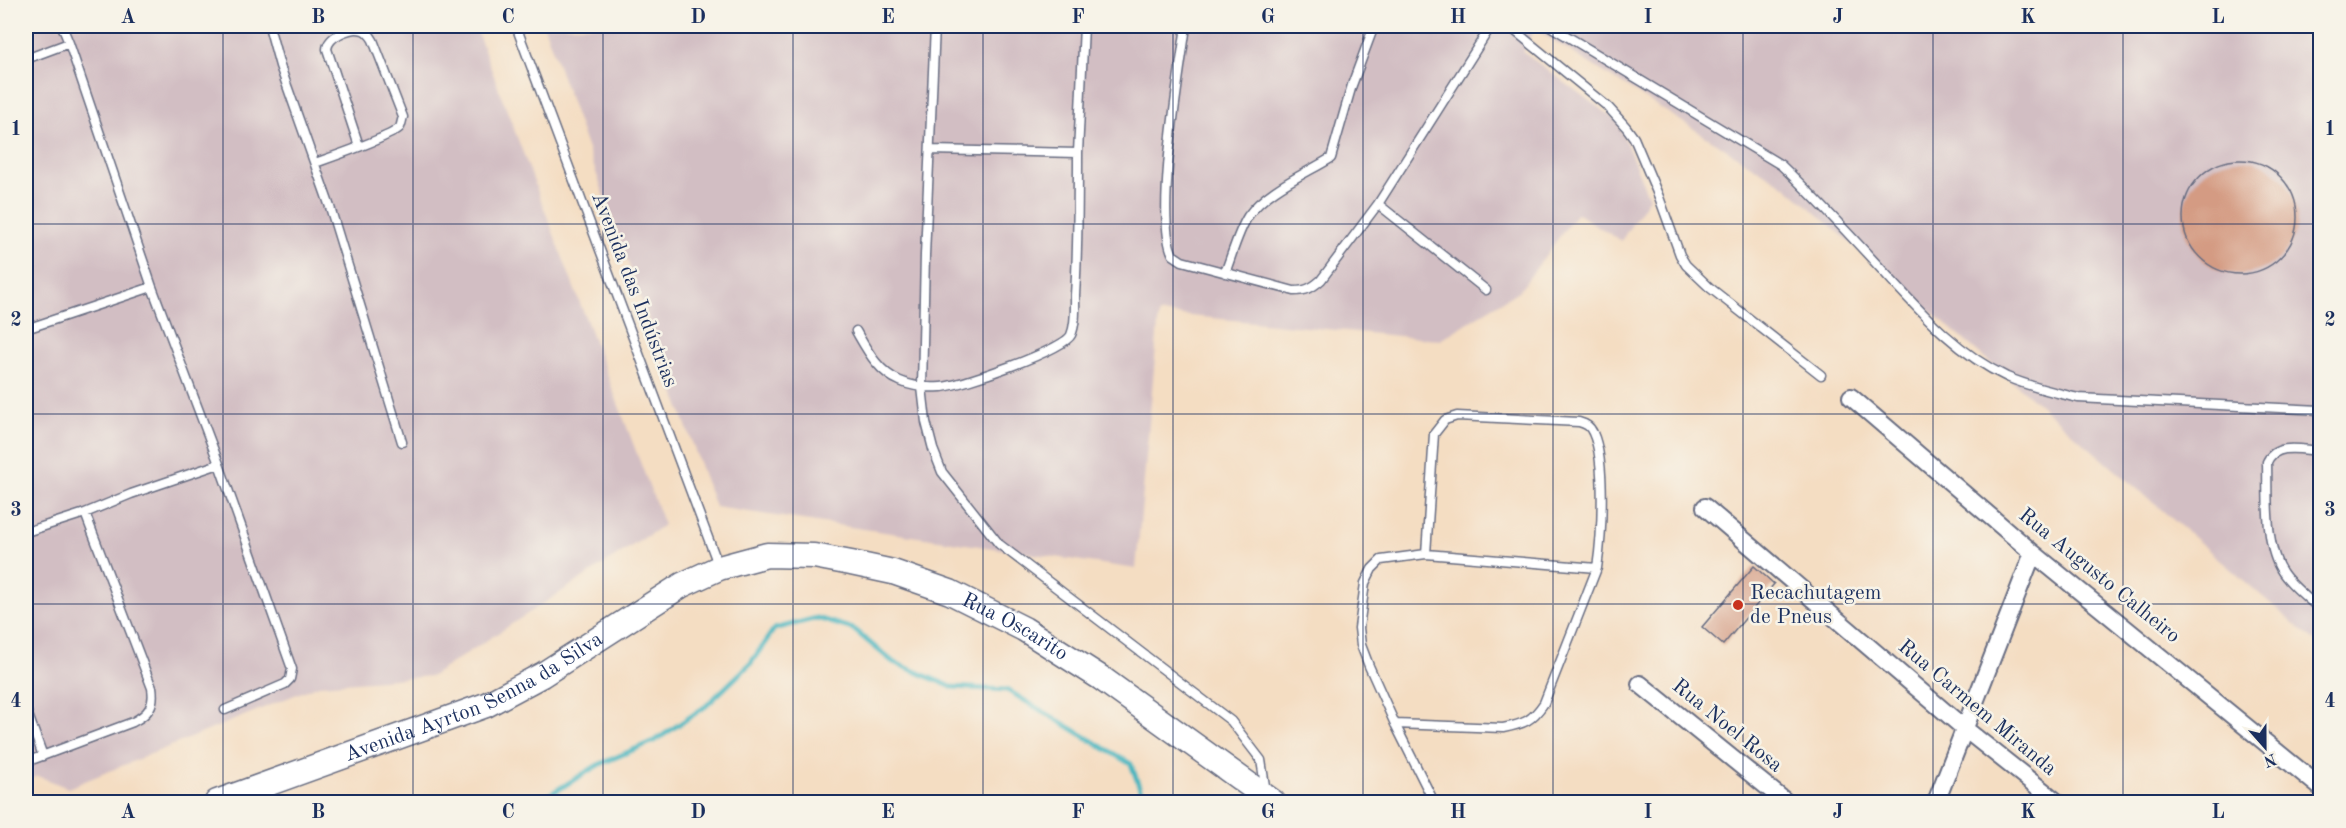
<svg xmlns="http://www.w3.org/2000/svg" width="2346" height="828" font-family="'Old Standard TT',serif">
<style>
.industrial{fill:#d2bec3}
.lines{fill:none;stroke-linecap:round;stroke-linejoin:round}
.stream{stroke:#46b5bf;stroke-width:5}
.building{fill:#d49b83}
.lane-casing{stroke:#676c81;stroke-width:11}
.street-casing{stroke:#676c81;stroke-width:20}
.secondary-casing{stroke:#676c81;stroke-width:27}
.lane{stroke:#fff;stroke-width:8}
.street{stroke:#fff;stroke-width:16}
.secondary{stroke:#fff;stroke-width:24}
.grid{fill:none;stroke:#1b2f5e;stroke-width:1.5;stroke-opacity:0.55}
.poi-dot{fill:#c8321e;stroke:#f7f3e8;stroke-width:2}
.labels{text-anchor:middle;dominant-baseline:central;stroke-width:5;stroke-linejoin:round;paint-order:stroke}
.street-label{font-size:21px;fill:#1b2f5e;stroke:#f7f3e8}
.poi-label{font-size:21px;fill:#1b2f5e;stroke:#f7f3e8;text-anchor:start}
.neatline{fill:none;stroke:#1b2f5e;stroke-width:2}
.grid-label{font-size:20px;text-anchor:middle;font-weight:bold;fill:#1b2f5e}
</style>
<rect width="100%" height="100%" fill="#f7f3e8"/>
<filter id="ink" filterUnits="userSpaceOnUse"><feTurbulence type="fractalNoise" baseFrequency=".0167" numOctaves="2"/><feDisplacementMap in="SourceGraphic" scale="12" xChannelSelector="R" yChannelSelector="G"/><feConvolveMatrix kernelMatrix="1 2 1 2 8 2 1 2 1" color-interpolation-filters="sRGB"/></filter>
<filter id="wash" filterUnits="userSpaceOnUse"><feTurbulence type="fractalNoise" baseFrequency=".008" numOctaves="4" result="noise"/><feDisplacementMap in="SourceGraphic" scale="24" xChannelSelector="R" yChannelSelector="G"/><feGaussianBlur stdDeviation="1.35" result="paint"/><feColorMatrix in="noise" values="0 0 0 0 0 0 0 0 0 0 0 0 0 0 0 0 0 1.4 0 .05"/><feComposite in="paint" operator="in"/></filter>
<g filter="url(#wash)">
<rect width="100%" height="100%" fill="#f4ddc2"/>
<path class="industrial" d="M 26,26 L 475,26 L 664,525 L 432,676 L 319,685 L 68,788 L 38,776 L 26,781 Z
M 544,26 L 2320,26 L 2320,646 L 1786,187 L 1535,29 L 1523,52 L 1617,121 L 1649,198 L 1621,241 L 1577,213 L 1520,290 L 1440,340 L 1159,313 L 1136,569 L 715,507 Z"/>
<g class="lines">
<path class="stream" d="M 529,802 L 549,795 L 598,765 L 656,740 L 706,706 L 751,663 L 774,629 L 817,618 L 853,629 L 893,662 L 952,687 L 1007,690 L 1131,764 L 1145,802"/>
</g>
<g id="blocks">
<path class="building" d="M2183 217a57 57 0 1 1 114 0a57 57 0 1 1-114 0Z
M 1754,566 L 1774,584 L 1723,645 L 1702,627 Z"/>
</g>
</g>
<g filter="url(#ink)">
<use href="#blocks" fill-opacity="0" stroke="#676c81" stroke-width="1.5"/>
<g class="lines">
<defs>
<path id="lane" d="M 62,26 L 69,43
M 269,26 L 280,66 L 330,207 L 402,442
M 516,26 L 719,567
M 935,26 L 925,255 L 922,387 L 926,422 L 933,449 L 942,472 L 999,544 L 1231,721 L 1261,760 L 1266,792
M 1186,26 C 1180,71 1154,219 1173,255 L 1182,261 L 1294,291 C 1306,291 1312,288 1321,280 L 1378,204
M 1509,26 L 1608,107 L 1626,127 L 1634,138 L 1659,197 L 1680,255 L 1686,265 L 1709,287 L 1821,375
M 1550,26 L 1781,165 C 1817,199 1850,235 1883,271 C 1920,311 1956,353 2007,377 C 2030,387 2054,392 2078,398 L 2320,410
M 26,59 L 69,43 L 152,287
M 930,150 L 1078,153 L 1084,26
M 315,163 C 329,158 394,136 400,127 C 401,126 402,119 403,117 L 373,40 C 370,35 368,32 363,30 C 352,26 328,36 327,49 L 359,146
M 1225,273 C 1232,255 1238,232 1248,216 C 1265,191 1305,174 1331,158 L 1352,85 L 1374,26
M 1486,290 L 1378,204 L 1491,26
M 26,329 L 152,287 L 219,464
M 856,331 C 867,350 878,372 900,381 C 913,387 927,388 941,387 C 960,386 1064,350 1071,335 C 1076,324 1075,307 1075,295 C 1078,247 1078,200 1078,153
M 2320,451 C 2303,450 2276,442 2267,462 C 2268,494 2264,546 2283,573 C 2292,586 2308,599 2320,609
M 26,532 L 85,513
M 1426,554 L 1597,568
M 26,709 L 43,756
M 1395,724 L 1503,728 C 1524,724 1532,721 1544,703 L 1597,568 C 1602,536 1606,461 1593,433 C 1590,426 1586,424 1579,422 L 1457,416 L 1445,420 L 1434,434 L 1426,554 L 1381,560 L 1372,569 L 1365,583 L 1359,628 L 1361,645 L 1369,666 L 1395,724 L 1434,802
M 26,762 L 133,722 C 148,714 155,706 152,688 L 85,513 L 131,494 L 219,464 L 292,669 L 290,679 L 285,684 L 225,710"/>
<path id="street" d="M 1851,397 L 2033,553 L 2320,787
M 1705,507 L 1965,729 L 2057,802
M 1640,684 L 1786,802
M 1936,802 L 2033,553"/>
<g id="secondary">
<path id="s1" d="M 217,802 L 486,705 L 542,675 L 682,585 L 719,568 L 767,555 L 814,556 L 851,563 L 893,572 L 950,592 L 1024,629 L 1101,678 L 1273,802"/>
</g>
</defs>
<use href="#lane" class="lane-casing"/>
<use href="#street" class="street-casing"/>
<use href="#secondary" class="secondary-casing"/>
<use href="#lane" class="lane"/>
<use href="#street" class="street"/>
<use href="#secondary" class="secondary"/>
</g>
</g>
<path class="grid" d="M 223,26 L 223,802M 413,26 L 413,802M 603,26 L 603,802M 793,26 L 793,802M 983,26 L 983,802M 1173,26 L 1173,802M 1363,26 L 1363,802M 1553,26 L 1553,802M 1743,26 L 1743,802M 1933,26 L 1933,802M 2123,26 L 2123,802M 26,224 L 2320,224M 26,414 L 2320,414M 26,604 L 2320,604"/>
<circle class="poi-dot" cx="1738" cy="605" r="6"/>
<g class="labels">
<g class="street-label">
<text transform="translate(634 290) rotate(69)">Avenida das Indústrias</text>
<text transform="translate(2099 576) rotate(39)">Rua Augusto Calheiro</text>
<text stroke="none"><textPath href="#s1" startOffset="868">Rua Oscarito</textPath></text>
<text stroke="none"><textPath href="#s1" startOffset="278">Avenida Ayrton Senna da Silva</textPath></text>
<text transform="translate(1977 708) rotate(40)">Rua Carmem Miranda</text>
<text transform="translate(1727 726) rotate(39)">Rua Noel Rosa</text>
</g>
<g class="poi-label">
<text x="1750" y="593">Recachutagem<tspan x="1750" dy="24">de Pneus</tspan></text>
</g>
</g>
<rect width="2346" height="828" fill="none" stroke="#f7f3e8" stroke-width="66"/>
<g transform="translate(2265 747) rotate(159)" stroke="#f7f3e8" stroke-width="4.5" paint-order="stroke">
<path d="M0-4.5L10 22L0 15L-10 22Z" fill="#1b2f5e"/>
<text y="-9" font-size="16" font-weight="bold" text-anchor="middle" fill="#1b2f5e">N</text>
</g>
<rect x="33" y="33" width="2280" height="762" class="neatline"/>
<g class="grid-label">
<text x="128" y="23">A</text>
<text x="318" y="23">B</text>
<text x="508" y="23">C</text>
<text x="698" y="23">D</text>
<text x="888" y="23">E</text>
<text x="1078" y="23">F</text>
<text x="1268" y="23">G</text>
<text x="1458" y="23">H</text>
<text x="1648" y="23">I</text>
<text x="1838" y="23">J</text>
<text x="2028" y="23">K</text>
<text x="2218" y="23">L</text>
<text x="16" y="135">1</text>
<text x="2330" y="135">1</text>
<text x="16" y="326">2</text>
<text x="2330" y="326">2</text>
<text x="16" y="516">3</text>
<text x="2330" y="516">3</text>
<text x="16" y="707">4</text>
<text x="2330" y="707">4</text>
<text x="128" y="818">A</text>
<text x="318" y="818">B</text>
<text x="508" y="818">C</text>
<text x="698" y="818">D</text>
<text x="888" y="818">E</text>
<text x="1078" y="818">F</text>
<text x="1268" y="818">G</text>
<text x="1458" y="818">H</text>
<text x="1648" y="818">I</text>
<text x="1838" y="818">J</text>
<text x="2028" y="818">K</text>
<text x="2218" y="818">L</text>
</g>
</svg>
